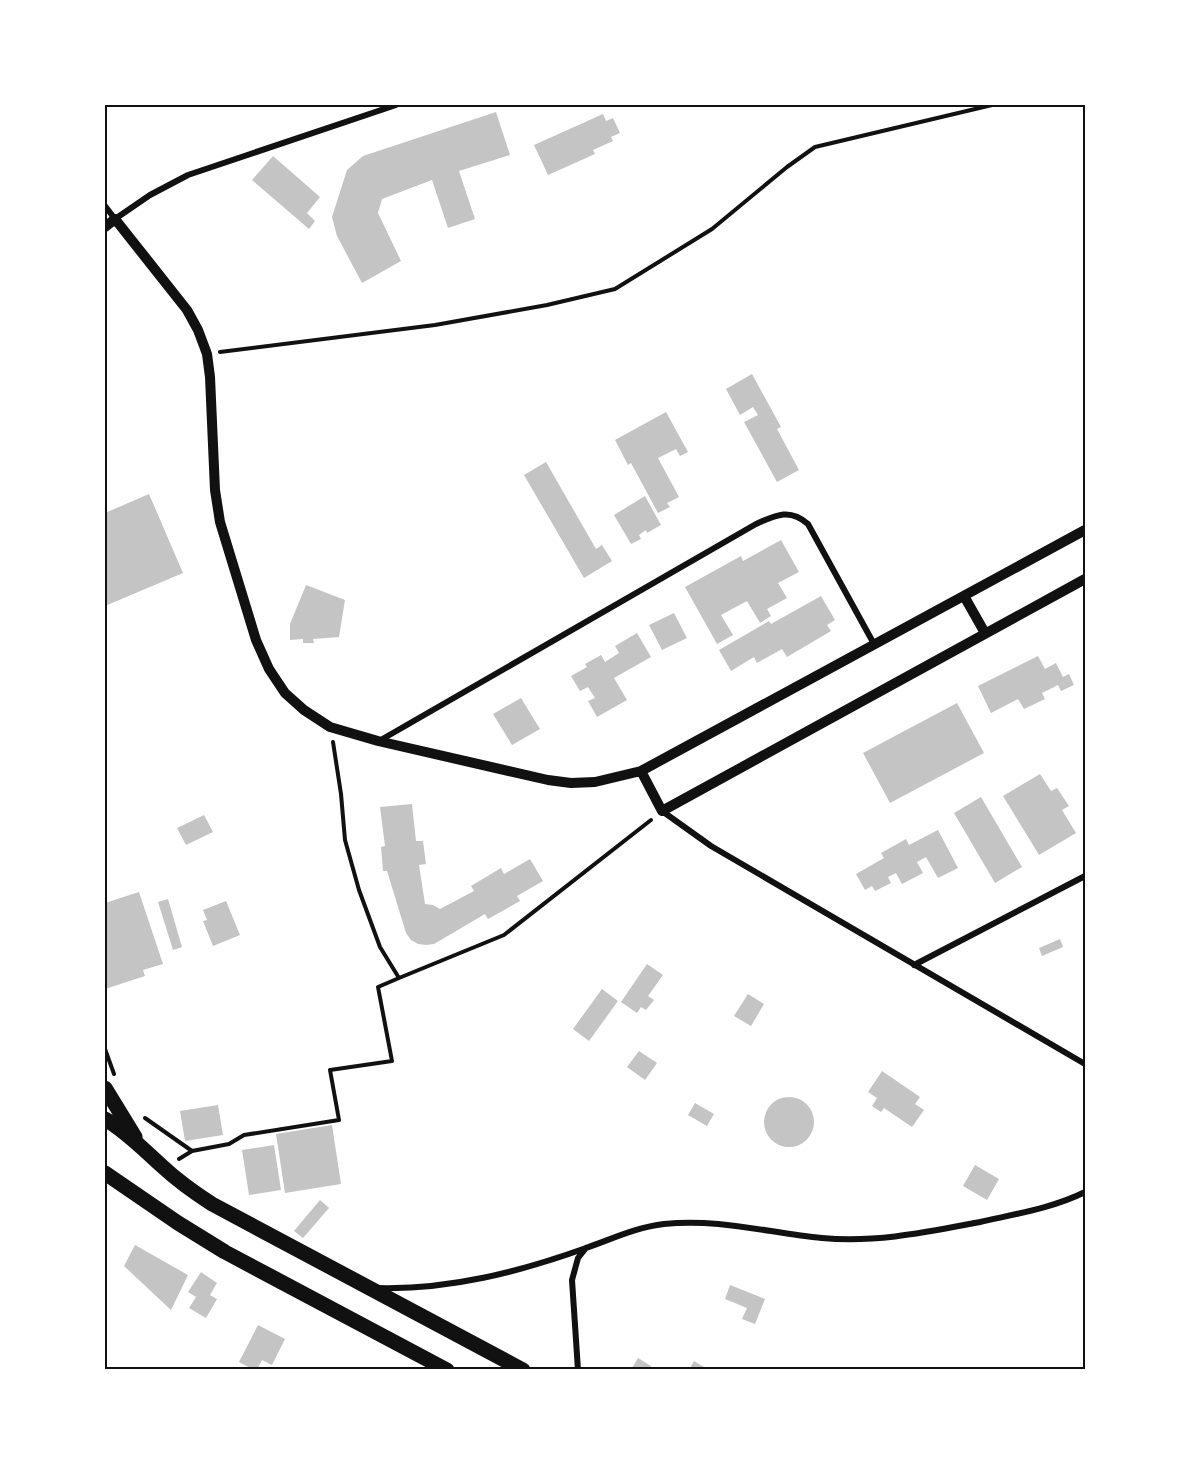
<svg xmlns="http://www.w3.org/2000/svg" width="1190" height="1475" font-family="'Fira Sans',sans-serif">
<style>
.building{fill:#c4c4c4}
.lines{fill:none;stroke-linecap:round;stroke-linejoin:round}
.path{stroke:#111;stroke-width:4}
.minor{stroke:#111;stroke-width:6}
.tertiary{stroke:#111;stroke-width:10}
.primary{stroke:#111;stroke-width:15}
.neatline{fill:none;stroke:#111;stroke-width:2}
</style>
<rect width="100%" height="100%" fill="#fff"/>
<path class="building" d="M 496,112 L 510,155 L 459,171 L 475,219 L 448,228 L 432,180 L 382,199 L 378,213 L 401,261 L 362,283 L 337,236 L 332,217 L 347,170 L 363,156 Z
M 603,114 L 606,121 L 613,118 L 620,133 L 611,137 L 613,141 L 593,150 L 595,154 L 548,175 L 534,145 Z
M 273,156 L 320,197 L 307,213 L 315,221 L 309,229 L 252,180 Z
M 752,374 L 781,427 L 777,429 L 799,470 L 777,482 L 744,422 L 758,415 L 753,407 L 740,415 L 726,389 Z
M 666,412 L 688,452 L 680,456 L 676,449 L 658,458 L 679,497 L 667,503 L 670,507 L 658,513 L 631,463 L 628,465 L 615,440 Z
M 546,462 L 596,549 L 602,545 L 612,561 L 584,578 L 524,475 Z
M 149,494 L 183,573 L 105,606 L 105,513 Z
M 645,496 L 661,525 L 647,533 L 646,530 L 639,535 L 641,539 L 631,544 L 614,515 Z
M 781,540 L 799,572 L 778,583 L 787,598 L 767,609 L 771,616 L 760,623 L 747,601 L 721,615 L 733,635 L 717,644 L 685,587 L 741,556 L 743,561 Z
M 306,585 L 345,600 L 339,637 L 313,639 L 314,643 L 303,643 L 303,639 L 290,640 L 290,624 Z
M 821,596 L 835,620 L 827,625 L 831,631 L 787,657 L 782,649 L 757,663 L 754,657 L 731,671 L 719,650 L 769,621 L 771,624 Z
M 674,613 L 687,638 L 662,650 L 649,625 Z
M 637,633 L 651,657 L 614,678 L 627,700 L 597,717 L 588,701 L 595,698 L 588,687 L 580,691 L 571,676 L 587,667 L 585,664 L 601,655 L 605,662 L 619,653 L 615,646 Z
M 1038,656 L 1045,669 L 1056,663 L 1063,677 L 1069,674 L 1074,685 L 1061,691 L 1058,685 L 1042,693 L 1045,699 L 1024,709 L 1018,699 L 991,713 L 978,686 Z
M 521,698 L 540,729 L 512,745 L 493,714 Z
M 957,703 L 984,753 L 890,803 L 863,753 Z
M 1040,774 L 1051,791 L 1057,788 L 1069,806 L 1062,810 L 1076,833 L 1039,855 L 1003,796 Z
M 981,797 L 1022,867 L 995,883 L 954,813 Z
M 412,804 L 416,841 L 423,841 L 426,864 L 419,865 L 425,904 L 433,905 L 440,909 L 474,891 L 471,886 L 501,868 L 504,874 L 530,859 L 543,881 L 517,896 L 520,901 L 488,919 L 485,914 L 434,944 L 426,945 L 418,944 L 411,940 L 406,933 L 387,871 L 383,871 L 381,847 L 385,846 L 380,807 Z
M 204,815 L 213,832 L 186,845 L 177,828 Z
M 938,830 L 958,868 L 938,878 L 926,857 L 917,862 L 923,873 L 902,884 L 896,873 L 888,877 L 891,883 L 875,891 L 872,886 L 865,890 L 856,874 L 884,858 L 881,853 L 906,839 L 909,845 Z
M 139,892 L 163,964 L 143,970 L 145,976 L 105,989 L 105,967 L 107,967 L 105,961 L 105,903 Z
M 168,899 L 182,947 L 173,950 L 158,902 Z
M 226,901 L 240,935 L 213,946 L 203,921 L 207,920 L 203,910 Z
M 1060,939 L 1063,947 L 1042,956 L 1039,948 Z
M 647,964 L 663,975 L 648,996 L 654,1000 L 646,1010 L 641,1007 L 637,1013 L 621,1002 Z
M 602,989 L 618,1001 L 589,1041 L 573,1029 Z
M 748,994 L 764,1004 L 751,1026 L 734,1016 Z
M 639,1051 L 657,1063 L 645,1080 L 627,1067 Z
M 882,1071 L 920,1097 L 915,1104 L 924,1110 L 912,1127 L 884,1108 L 881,1112 L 872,1106 L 877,1098 L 868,1092 Z
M764 1122a25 25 0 1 1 50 0a25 25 0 1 1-50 0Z
M 695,1103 L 714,1114 L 707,1126 L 688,1115 Z
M 218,1105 L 223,1135 L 185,1141 L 180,1111 Z
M 332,1125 L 341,1184 L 285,1193 L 276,1134 Z
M 274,1145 L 281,1190 L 249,1195 L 242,1150 Z
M 975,1165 L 999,1179 L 987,1200 L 963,1186 Z
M 320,1200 L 329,1208 L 303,1238 L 294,1231 Z
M 135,1245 L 188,1275 L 171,1310 L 124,1266 Z
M 201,1272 L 217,1283 L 210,1295 L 217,1299 L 206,1318 L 189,1308 L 196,1297 L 188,1292 Z
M 730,1285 L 765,1299 L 755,1324 L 742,1319 L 747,1308 L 725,1299 Z
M 258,1325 L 285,1339 L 272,1365 L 262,1360 L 257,1370 L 254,1370 L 239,1362 Z
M 638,1358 L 651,1366 L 649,1370 L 631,1370 Z
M 694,1361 L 709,1370 L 689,1370 Z"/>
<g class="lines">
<path class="path" d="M 220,352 L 435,325 L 547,305 L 615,289 L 712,229 L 787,167 L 815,147 L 992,105
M 333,742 L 341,794 L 345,840 L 359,890 L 380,947 L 399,978 L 504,935 L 651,820
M 105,1049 L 114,1074
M 145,1118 L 192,1151
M 179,1159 L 192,1151 L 229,1144 L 244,1135 L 339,1120 L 330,1070 L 392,1061 L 378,987 L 399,978"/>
<path class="minor" d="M 105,206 L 115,219 L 150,195 L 188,175 L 396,105
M 379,741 L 756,524 C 776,515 790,508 808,524 L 874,644
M 662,811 L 711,846 L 1085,1064
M 914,965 L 1085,876
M 377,1288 C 449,1290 519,1272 586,1248 C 612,1239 637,1227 664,1224 C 719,1218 769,1233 822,1238 C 877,1243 927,1232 980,1222 C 1015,1214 1053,1208 1085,1192
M 578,1370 L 572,1280 L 578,1258 L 586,1248"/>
<path class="tertiary" d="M 105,227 L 115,219 L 187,310 L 198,330 L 207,354 L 210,377 L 215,490 L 220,522 L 256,640 L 269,669 L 285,693 L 304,710 L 330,727 L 378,741 L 548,780 L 571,783 L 595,782 L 641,771 L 1085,530
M 964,596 L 985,633
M 641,771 L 662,811 L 1085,579"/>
<path class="primary" d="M 105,1088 L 135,1137
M 105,1119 C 127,1132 144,1150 163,1167 C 178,1181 195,1193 212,1204 L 523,1370
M 105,1173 L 178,1223 L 225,1252 L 447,1370"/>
</g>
<rect width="1190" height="1475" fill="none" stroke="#ffffff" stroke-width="213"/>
<rect x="106" y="106" width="978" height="1262" class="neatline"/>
</svg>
